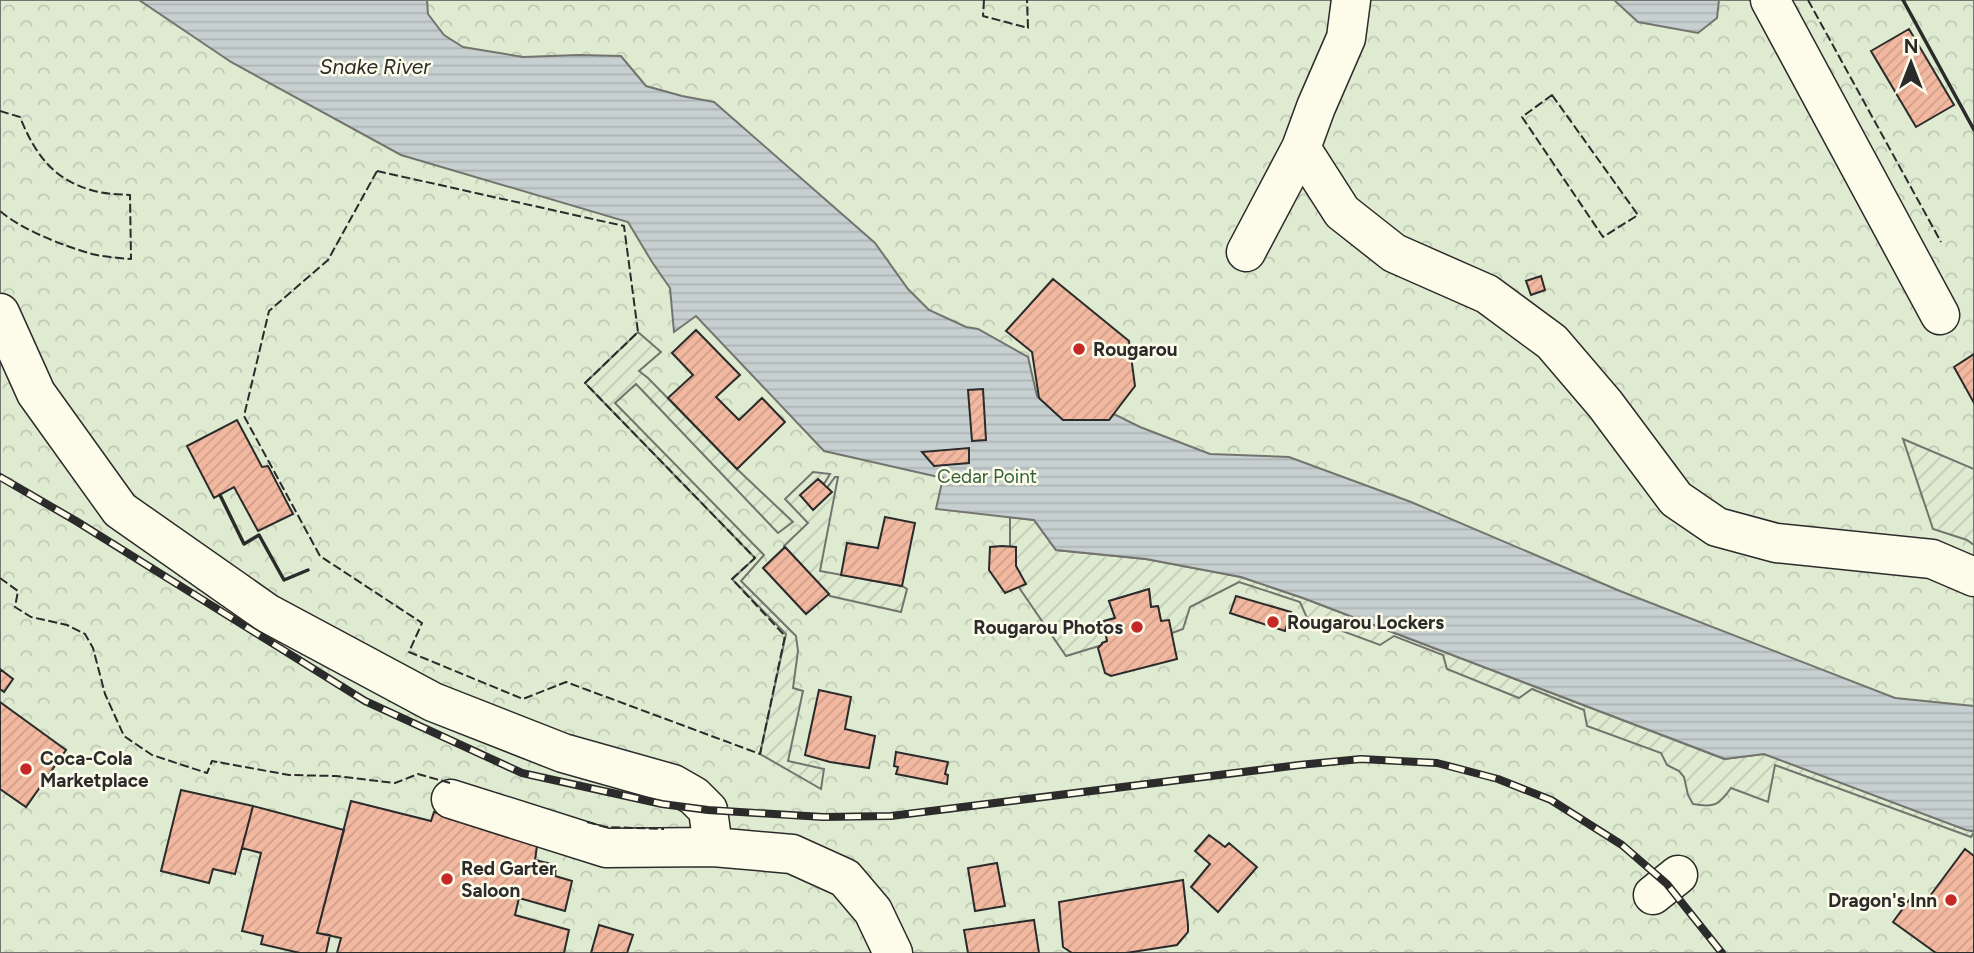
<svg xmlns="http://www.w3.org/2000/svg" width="1974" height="953" font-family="Figtree,sans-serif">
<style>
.park{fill:url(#park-crowns);stroke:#74746e;stroke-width:2}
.garden{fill:url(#garden-furrows);stroke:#74746e;stroke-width:2}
.water{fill:url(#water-rules);stroke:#74746e;stroke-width:2}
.building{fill:url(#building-hatch);stroke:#2b2b2b;stroke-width:2}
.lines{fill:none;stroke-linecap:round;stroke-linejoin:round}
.minor-casing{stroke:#2b2b2b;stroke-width:41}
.minor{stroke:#fdfbea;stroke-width:38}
.rail-casing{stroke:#2b2b2b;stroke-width:8}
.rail{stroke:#fdfbea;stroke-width:5;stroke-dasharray:16;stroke-linecap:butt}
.fence{stroke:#2b2b2b;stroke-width:2;stroke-dasharray:9 3.5;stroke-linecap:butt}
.wall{stroke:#2b2b2b;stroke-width:3.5}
.poi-dot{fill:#c62828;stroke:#fdfbea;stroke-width:2.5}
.labels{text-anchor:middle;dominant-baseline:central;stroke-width:5;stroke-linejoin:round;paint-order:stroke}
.poi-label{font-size:19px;font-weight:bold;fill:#2b2b2b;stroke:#fdfbea;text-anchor:start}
.park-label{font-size:19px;fill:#34623c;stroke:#fdfbea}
.water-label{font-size:21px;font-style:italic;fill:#2b2b2b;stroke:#fdfbea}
</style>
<defs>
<pattern id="park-crowns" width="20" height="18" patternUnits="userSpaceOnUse" patternTransform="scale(1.75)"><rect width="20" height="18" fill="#deebd1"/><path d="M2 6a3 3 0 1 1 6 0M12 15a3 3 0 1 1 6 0" fill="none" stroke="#bfcab4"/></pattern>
<pattern id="garden-furrows" width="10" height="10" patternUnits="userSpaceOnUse" patternTransform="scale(1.75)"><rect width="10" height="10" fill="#deebd1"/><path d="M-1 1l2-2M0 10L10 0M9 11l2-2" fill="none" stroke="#bfcab4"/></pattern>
<pattern id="water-rules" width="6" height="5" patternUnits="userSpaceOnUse" patternTransform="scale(1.75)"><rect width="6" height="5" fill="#c7d0d0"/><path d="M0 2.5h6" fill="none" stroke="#abb3b3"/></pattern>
<pattern id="building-hatch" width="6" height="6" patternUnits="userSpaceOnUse" patternTransform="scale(1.75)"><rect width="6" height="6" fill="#f2b8a0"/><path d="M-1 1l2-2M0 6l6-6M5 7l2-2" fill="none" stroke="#d09e8a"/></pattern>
</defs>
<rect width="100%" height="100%" fill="#fdfbea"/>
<path class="park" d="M 0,0 L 1974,0 L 1974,953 L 0,953 Z"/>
<path class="garden" d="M 638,332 L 661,352 L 639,371 L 648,378 L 737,469 L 793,522 L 778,533 L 636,384 L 615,403 L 764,555 L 741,581 L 796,636 L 798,651 L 793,688 L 803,691 L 788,761 L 824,769 L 821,789 L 760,754 L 786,634 L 732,579 L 755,558 L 585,383 Z
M 1903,439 L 1974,469 L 1974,545 L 1967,540 L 1933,529 Z
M 813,472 L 830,474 L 824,484 L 818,479 L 801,495 L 814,509 L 831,492 L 827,488 L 835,477 L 838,477 L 820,571 L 902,586 L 907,589 L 901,612 L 830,596 L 785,547 L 784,546 L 808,523 L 785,499 Z
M 1010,517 L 1034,520 L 1056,550 L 1146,559 L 1241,577 L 1303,598 L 1724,759 L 1764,754 L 1974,832 L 1971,837 L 1775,765 L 1768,802 L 1731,788 C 1719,805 1715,808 1693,804 L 1688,795 L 1684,777 L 1679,771 L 1667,765 L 1661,753 L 1587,726 L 1584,710 L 1532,689 L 1519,698 L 1447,669 L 1443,655 L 1394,636 L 1380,645 L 1307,618 L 1300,602 L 1239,582 L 1190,607 L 1183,629 L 1172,633 L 1161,621 L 1158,606 L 1151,607 L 1149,589 L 1109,601 L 1115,618 L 1104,621 L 1107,641 L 1099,646 L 1066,656 L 1018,586 L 1025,584 L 1016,566 L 1015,548 L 1010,546 Z"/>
<path class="water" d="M 139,0 L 427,0 L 428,14 L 444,35 L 463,47 L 523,57 L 578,55 L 621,56 L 646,86 L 682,96 L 714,102 L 875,243 L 908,289 L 929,310 L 966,327 L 978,329 L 1028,357 L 1037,396 L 1063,420 L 1109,420 L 1114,414 L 1140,427 L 1210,454 L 1289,457 L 1411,502 L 1620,591 L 1895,698 L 1974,706 L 1974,831 L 1966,830 L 1764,754 L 1725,759 L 1303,598 L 1241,577 L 1146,559 L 1056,550 L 1034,520 L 936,509 L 943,478 L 824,451 L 696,316 L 674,332 L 670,288 L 652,262 L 628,222 L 401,155 L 231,62 Z
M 1614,0 L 1719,0 L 1717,18 L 1698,33 L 1638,22 Z"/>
<path class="building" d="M 1909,29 L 1954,105 L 1916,127 L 1871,51 Z
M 1541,276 L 1545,290 L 1531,295 L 1526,281 Z
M 1053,279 L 1129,341 L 1135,386 L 1109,420 L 1063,420 L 1039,398 L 1032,352 L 1006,331 Z
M 696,330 L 740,375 L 716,397 L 739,420 L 762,398 L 785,422 L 737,469 L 668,398 L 693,375 L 672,353 Z
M 1974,354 L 1974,403 L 1954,367 Z
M 983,389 L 986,440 L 972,441 L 968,390 Z
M 237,420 L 262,467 L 268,466 L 293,514 L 258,531 L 234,487 L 214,498 L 187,446 Z
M 969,448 L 969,463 L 934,466 L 922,452 Z
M 818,479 L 832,492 L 813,510 L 800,495 Z
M 885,517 L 915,523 L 902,586 L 841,575 L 847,543 L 878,548 Z
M 1002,546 L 1016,547 L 1016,566 L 1026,584 L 1005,593 L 989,570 L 990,547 Z
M 785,547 L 829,594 L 806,614 L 763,568 Z
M 1149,589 L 1151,607 L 1158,606 L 1161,621 L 1169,620 L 1177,659 L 1111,676 L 1105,673 L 1098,648 L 1102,644 L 1102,643 L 1107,641 L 1104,621 L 1115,618 L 1109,601 Z
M 1236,596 L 1291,612 L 1285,631 L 1230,613 Z
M 0,669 L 13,679 L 4,692 L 0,689 Z
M 819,690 L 851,697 L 845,729 L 875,736 L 869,768 L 830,762 L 805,755 Z
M 0,702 L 66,750 L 26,807 L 0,789 Z
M 896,752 L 948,762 L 945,774 L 948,775 L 947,784 L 896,774 L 898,767 L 894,766 Z
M 181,790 L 253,806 L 235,874 L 213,869 L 209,883 L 161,871 Z
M 351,801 L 431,821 L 434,812 L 538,839 L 535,860 L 556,865 L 555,876 L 572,881 L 565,911 L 519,898 L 515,915 L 569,930 L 564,953 L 337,953 L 341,938 L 317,933 Z
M 253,806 L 344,830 L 317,933 L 330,935 L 326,953 L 300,953 L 261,944 L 263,936 L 242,931 L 261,853 L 242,848 Z
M 1209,835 L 1225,847 L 1229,843 L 1257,867 L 1218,912 L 1191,887 L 1210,864 L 1195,851 Z
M 1965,849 L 1974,856 L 1974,953 L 1936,953 L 1893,922 L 1912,896 L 1924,904 Z
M 997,863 L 1005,906 L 975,911 L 968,868 Z
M 1183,880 L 1188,925 L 1188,932 L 1177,945 L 1126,953 L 1072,953 L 1063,947 L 1059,902 Z
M 1034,920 L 1039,953 L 968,953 L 964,930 Z
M 599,925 L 633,935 L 627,953 L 591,953 Z"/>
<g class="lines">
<defs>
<path id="minor" d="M 1770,0 L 1940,315
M 1301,148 L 1342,212 L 1394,253 L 1487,294 L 1552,342 L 1605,404 L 1676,499 L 1717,527 L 1776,543 L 1932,559 L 1974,577
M 1246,252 L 1301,148 L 1316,107 L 1346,38 L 1351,0
M 0,313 L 36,393 L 120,510 L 267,613 L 433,702 L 563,753 L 673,784 L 694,796 L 708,810 L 713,847
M 451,799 L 606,848 L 713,847 L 792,854 L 845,878 L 873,911 L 893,953
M 1653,895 L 1678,875"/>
</defs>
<use href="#minor" class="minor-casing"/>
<use href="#minor" class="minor"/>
<defs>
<path id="rail" d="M 0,477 L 76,521 L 365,701 L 522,773 L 662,804 L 708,810 L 823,817 L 891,816 L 1299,765 L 1361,759 L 1437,763 L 1498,779 L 1551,800 L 1622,845 L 1667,884 L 1722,953"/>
</defs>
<use href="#rail" class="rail-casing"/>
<use href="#rail" class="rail"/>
<path class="fence" d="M 984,0 L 983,16 L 1028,28 L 1027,0
M 1808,0 L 1941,242
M 1552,95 L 1638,215 L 1603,237 L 1522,117 Z
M 0,111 L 20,117 C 34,152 52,179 91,190 C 103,194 117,194 130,195 L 131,259 C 119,258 105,257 92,254 C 64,246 22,230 0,211
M 377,171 L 624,226 L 638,332 L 585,383 L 755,558 L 732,579 L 785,636 L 760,754 L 566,682 L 523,699 L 409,652 L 422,623 L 320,556 L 244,416 L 269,311 L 328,260 Z
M 0,578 L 18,591 L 15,607 L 31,617 L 67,625 L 85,634 L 93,648 L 105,694 L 124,736 L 152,755 L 207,773 L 212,761 L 289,775 L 336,776 L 395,783 L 418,774 L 450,783
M 587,822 L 606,827 L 664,829"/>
<path class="wall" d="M 1903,0 L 1974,130
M 220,495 L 244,544 L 259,535 L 284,580 L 308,570"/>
</g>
<g class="poi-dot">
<circle cx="1079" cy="349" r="7"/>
<circle cx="1273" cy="622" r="7"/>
<circle cx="1137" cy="627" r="7"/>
<circle cx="26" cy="769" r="7"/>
<circle cx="447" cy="879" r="7"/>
<circle cx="1951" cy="900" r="7"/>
</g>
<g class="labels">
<g class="poi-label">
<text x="1093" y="349">Rougarou</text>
<text x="1287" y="622">Rougarou Lockers</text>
<text x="1123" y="627" text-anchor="end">Rougarou Photos</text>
<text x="40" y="758">Coca-Cola<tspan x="40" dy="22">Marketplace</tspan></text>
<text x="461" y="868">Red Garter<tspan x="461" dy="22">Saloon</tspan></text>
<text x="1937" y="900" text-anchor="end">Dragon's Inn</text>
</g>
<g class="park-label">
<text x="987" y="476">Cedar Point</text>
</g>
<g class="water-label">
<text x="375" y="66">Snake River</text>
</g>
</g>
<g transform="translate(1911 63)" stroke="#fdfbea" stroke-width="5" paint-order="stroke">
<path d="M0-5L12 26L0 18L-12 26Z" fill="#2b2b2b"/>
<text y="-10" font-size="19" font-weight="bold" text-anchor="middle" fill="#2b2b2b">N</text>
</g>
</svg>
